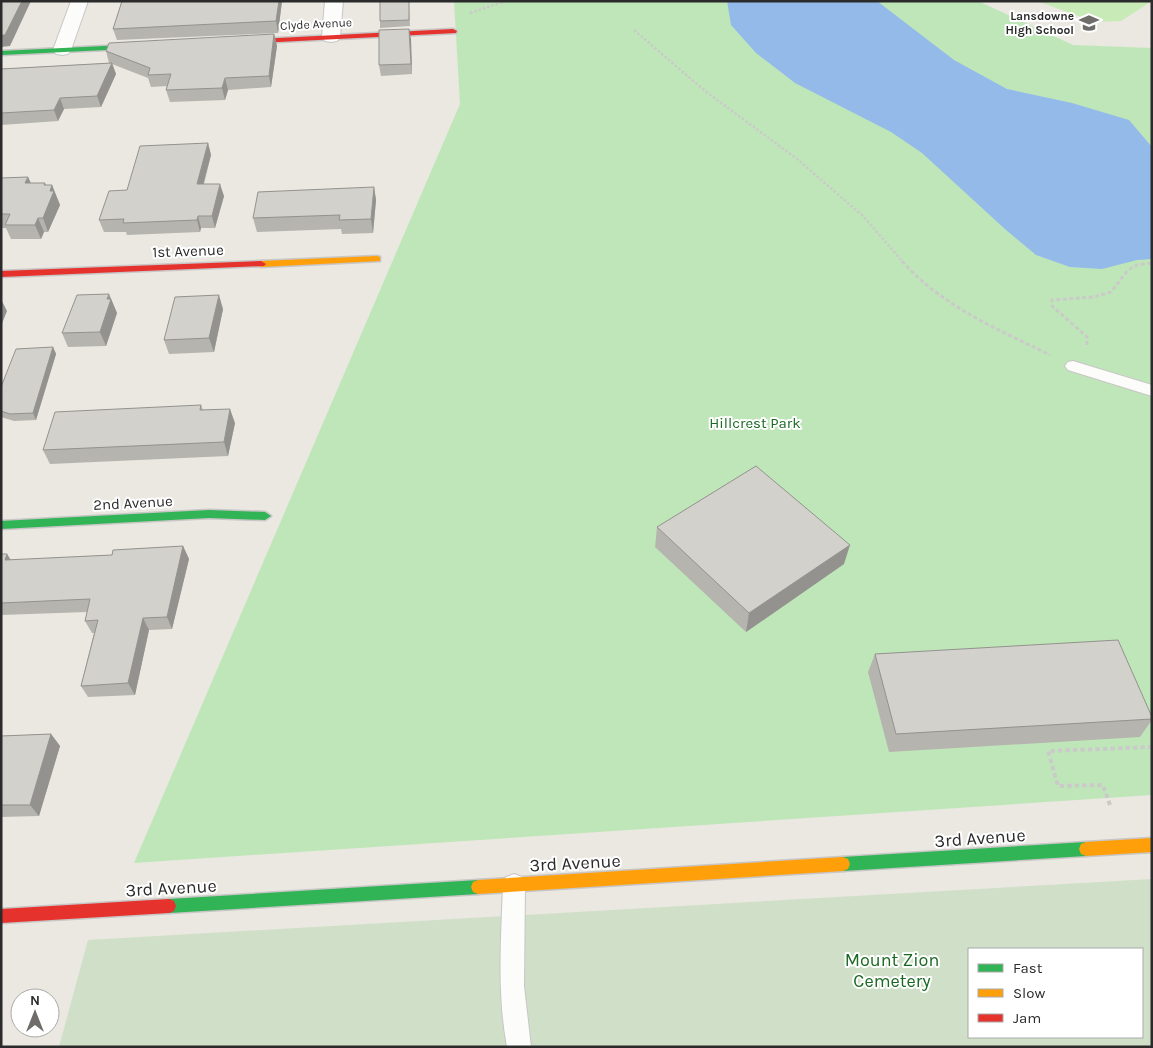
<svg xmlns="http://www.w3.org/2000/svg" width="1153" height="1048" font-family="Karla,sans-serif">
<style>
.green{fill:#bfe6b9}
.cemetery{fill:#d0dfc8;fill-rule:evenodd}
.pitch{fill:#c8eab7}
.water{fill:#94baea}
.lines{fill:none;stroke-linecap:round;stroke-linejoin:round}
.lane-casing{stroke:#c8c6c6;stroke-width:2}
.street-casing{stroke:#c8c6c6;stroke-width:2}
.fast-casing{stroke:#c8c6c6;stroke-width:3}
.slow-casing{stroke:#c8c6c6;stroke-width:3}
.jam-casing{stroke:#c8c6c6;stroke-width:3}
.path-far2{stroke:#cacac8;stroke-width:2.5;stroke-dasharray:2.5 2;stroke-linecap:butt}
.path-far1{stroke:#cacac8;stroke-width:3;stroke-dasharray:4 2.5;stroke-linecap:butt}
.path{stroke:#cacac8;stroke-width:4;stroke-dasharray:4.5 3;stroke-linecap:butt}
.lane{fill:#fcfcfa;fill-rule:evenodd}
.street{fill:#fcfcfa;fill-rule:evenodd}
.fast{fill:#30b455;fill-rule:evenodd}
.slow{fill:#ff9f0a;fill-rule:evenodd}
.jam{fill:#e5322d;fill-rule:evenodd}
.wall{fill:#b5b4af}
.shaded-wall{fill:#93928e}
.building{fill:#d2d1cb;stroke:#93928e}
.labels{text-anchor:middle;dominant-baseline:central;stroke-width:4;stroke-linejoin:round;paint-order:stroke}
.far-poi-label{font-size:12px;font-weight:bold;fill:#2b2b2b;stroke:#fff;text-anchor:end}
.far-street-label{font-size:12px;fill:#2b2b2b;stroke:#fff}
.street-label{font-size:15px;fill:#2b2b2b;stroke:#fff}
.park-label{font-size:15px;fill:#1a6922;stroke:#fff}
.near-street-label{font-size:18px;fill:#2b2b2b;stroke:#fff}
.near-park-label{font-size:18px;fill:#1a6922;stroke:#fff}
</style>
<rect width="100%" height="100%" fill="#eae8e0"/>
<path class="green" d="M 454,1 L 978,1 L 1073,45 L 1152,48 L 1152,795 L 134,863 L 460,104 Z"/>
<path class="cemetery" d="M 1152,879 L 1152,1047 L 59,1047 L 88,940 ZM 969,949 L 1142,949 L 1142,1037 L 969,1037 Z"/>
<path class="pitch" d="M 1037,1 L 1152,1 L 1121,21 L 1095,22 Z"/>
<path class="water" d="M 727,1 L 877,1 L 954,60 L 1007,89 L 1072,103 L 1129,120 L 1152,147 L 1152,259 L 1137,260 L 1102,269 L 1070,267 L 1036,255 L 1006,230 L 922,153 L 891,132 L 795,83 L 756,53 L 731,25 Z"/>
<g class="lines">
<defs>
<path id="lane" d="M 1073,361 L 1152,385 L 1152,396 L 1068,370 L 1065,366 L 1068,362 Z
M 514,874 L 522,877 L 525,885 L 524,986 L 531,1047 L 507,1047 C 497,993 501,939 503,885 L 506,877 Z"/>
<path id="street" d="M 71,1 L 88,1 L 71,50 L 68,54 L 62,55 L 56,54 L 53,50 Z
M 325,1 L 343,1 L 340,37 L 337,41 L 331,42 L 325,41 L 322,37 Z"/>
<path id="fast" d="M 145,44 L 148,44 L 148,48 L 1,55 L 1,51 Z
M 209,510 L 265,512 L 271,516 L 265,520 L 209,518 L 1,529 L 1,521 Z
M 1086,842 L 1091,844 L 1093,849 L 1091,854 L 1086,856 L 843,871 L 838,869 L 836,864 L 838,859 L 843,857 Z
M 478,880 L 483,882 L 485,887 L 483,892 L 478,894 L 169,913 L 164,911 L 162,906 L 164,901 L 169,899 Z"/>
<path id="slow" d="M 377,256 L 380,257 L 380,261 L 261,267 L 256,264 L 261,261 Z
M 1152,838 L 1152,852 L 1086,856 L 1081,854 L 1079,849 L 1081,844 L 1086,842 Z
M 843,857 L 848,859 L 850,864 L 848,869 L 843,871 L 478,894 L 473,892 L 471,887 L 473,882 L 478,880 Z"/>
<path id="jam" d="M 453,29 L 457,31 L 456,33 L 237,44 L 233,42 L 237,40 Z
M 261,261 L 266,264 L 264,266 L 1,277 L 1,271 Z
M 169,899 L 174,901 L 176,906 L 174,911 L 169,913 L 1,923 L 1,909 Z"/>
</defs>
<use href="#lane" class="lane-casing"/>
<use href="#street" class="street-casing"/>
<use href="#fast" class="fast-casing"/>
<use href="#slow" class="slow-casing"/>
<use href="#jam" class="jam-casing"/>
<path class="path-far2" d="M 470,13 L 506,1
M 634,30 L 705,91 L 797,159 L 863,216 L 903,262"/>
<path class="path-far1" d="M 902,261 C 940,305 999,330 1050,355
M 1087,345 L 1087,337 L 1052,306 L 1052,300 L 1094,297 L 1111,292 L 1128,270 L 1137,265 L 1152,263"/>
<path class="path" d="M 1110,805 L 1103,785 L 1058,786 L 1048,751 L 1152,747"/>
<use href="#lane" class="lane"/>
<use href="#street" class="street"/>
<use href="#fast" class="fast"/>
<use href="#slow" class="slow"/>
<use href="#jam" class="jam"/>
</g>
<path class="wall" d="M 122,1 L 282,1 L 278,33 L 117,40 L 113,29 Z
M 380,1 L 409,1 L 410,26 L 380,28 Z
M 274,34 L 277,46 L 271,87 L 228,90 L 225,100 L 170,102 L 166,90 L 167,86 L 151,87 L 148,78 L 112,64 L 116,74 L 101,107 L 64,109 L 58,121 L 1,125 L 1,69 L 109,63 L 106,51 Z
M 411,39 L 412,74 L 381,76 L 379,65 Z
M 208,143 L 211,155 L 204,184 L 224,196 L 215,228 L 201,228 L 200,232 L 127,235 L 126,232 L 104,232 L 99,220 L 127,190 Z
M 28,177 L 31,183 L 45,183 L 46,185 L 52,185 L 60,205 L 48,232 L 44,232 L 41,239 L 11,239 L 6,228 L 1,228 L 1,178 Z
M 374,187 L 376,200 L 373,233 L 342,234 L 341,229 L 257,232 L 253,218 Z
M 111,299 L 117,313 L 106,346 L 68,347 L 62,333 Z
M 223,309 L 214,352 L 169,354 L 164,340 Z
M 53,347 L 56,354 L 36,420 L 14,421 L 1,417 L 1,387 Z
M 201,405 L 203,410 L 235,423 L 228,456 L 50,464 L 43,450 Z
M 657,527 L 844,564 L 746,632 L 655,547 Z
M 183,546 L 189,559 L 172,629 L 149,630 L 135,695 L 88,697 L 81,686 L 94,633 L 92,633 L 85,621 L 87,612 L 1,615 L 1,554 L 7,554 L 11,560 L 112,555 Z
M 875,654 L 1152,717 L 1152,720 L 1140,737 L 889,752 L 868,672 Z
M 51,734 L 60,746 L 39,816 L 1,817 L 1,736 Z"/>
<path class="shaded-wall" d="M 22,1 L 31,1 L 10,46 L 1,47 L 1,35 Z
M 279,1 L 282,1 L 278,33 L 276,21 Z
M 409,29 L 411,39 L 412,74 L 411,64 Z
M 274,34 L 277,46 L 271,87 L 269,76 Z
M 112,63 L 116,74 L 101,107 L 97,96 Z
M 225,78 L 228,90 L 225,100 L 222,88 Z
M 60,98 L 64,109 L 58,121 L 54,110 Z
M 208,143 L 211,155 L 200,196 L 197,184 Z
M 28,177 L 34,191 L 25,183 Z
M 220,184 L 224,196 L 215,228 L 212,216 Z
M 52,185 L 60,205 L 48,232 L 43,218 L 50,191 Z
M 374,187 L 376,200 L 373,233 L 371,219 Z
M 198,216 L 201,228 L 200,232 L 197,220 Z
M 38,218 L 44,232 L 41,239 L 35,225 Z
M 109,294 L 117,313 L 106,346 L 100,332 Z
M 219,295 L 223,309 L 214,352 L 209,338 Z
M 1,299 L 7,311 L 1,326 Z
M 53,347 L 56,354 L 36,420 L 33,413 Z
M 230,409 L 235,423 L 228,456 L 224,442 Z
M 850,545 L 844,564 L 746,632 L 749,613 Z
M 183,546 L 189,559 L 172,629 L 167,617 Z
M 7,554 L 14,566 L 5,560 Z
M 143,618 L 149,630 L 135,695 L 128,683 Z
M 51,734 L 60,746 L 39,816 L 30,805 Z"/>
<path class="building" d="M 1,1 L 22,1 L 5,35 L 1,35 Z
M 122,1 L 279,1 L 276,21 L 113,29 Z
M 380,1 L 409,1 L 409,20 L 380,21 Z
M 409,29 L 411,64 L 379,65 L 379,30 Z
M 274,34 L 269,76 L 225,78 L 222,88 L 166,90 L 171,74 L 148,75 L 150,68 L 106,51 L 109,43 Z
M 112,63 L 97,96 L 60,98 L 54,110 L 1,113 L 1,69 Z
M 208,143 L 197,184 L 220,184 L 212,216 L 198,216 L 197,220 L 123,223 L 124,219 L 99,220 L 109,191 L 127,190 L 140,146 Z
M 28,177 L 25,183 L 45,183 L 44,185 L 52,185 L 50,191 L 54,191 L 43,218 L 38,218 L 35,225 L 5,225 L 10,214 L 1,214 L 1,178 Z
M 374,187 L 371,219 L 339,220 L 340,215 L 253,218 L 258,192 Z
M 109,294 L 107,299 L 111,299 L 100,332 L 62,333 L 77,295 Z
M 219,295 L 209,338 L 164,340 L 175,297 Z
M 53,347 L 33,413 L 10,414 L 1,411 L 1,387 L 16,349 Z
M 201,405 L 200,410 L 230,409 L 224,442 L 43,450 L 55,412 Z
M 756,466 L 850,545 L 749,613 L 657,527 Z
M 183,546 L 167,617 L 143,618 L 128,683 L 81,686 L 98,620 L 85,621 L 90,599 L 1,603 L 1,554 L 7,554 L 5,560 L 112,555 L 113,550 Z
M 1118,640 L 1152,717 L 1152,719 L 896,734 L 875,654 Z
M 51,734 L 30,805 L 1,805 L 1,736 Z"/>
<defs>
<symbol id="school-bare" viewBox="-9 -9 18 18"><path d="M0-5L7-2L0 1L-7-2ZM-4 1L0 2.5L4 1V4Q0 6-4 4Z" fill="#6e6d6a" stroke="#fff" stroke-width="2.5" paint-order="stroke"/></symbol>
</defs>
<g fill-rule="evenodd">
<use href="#school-bare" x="1075" y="9" width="28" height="28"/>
</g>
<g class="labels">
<g class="far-poi-label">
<text x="1074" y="16">Lansdowne<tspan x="1074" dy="14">High School</tspan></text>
</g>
<g class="far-street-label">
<text transform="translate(316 24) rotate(-3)">Clyde Avenue</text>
</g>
<g class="street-label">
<text transform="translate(188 251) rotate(-2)">1st Avenue</text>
<text transform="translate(133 503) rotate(-3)">2nd Avenue</text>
</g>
<g class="park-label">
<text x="755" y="423">Hillcrest Park</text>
</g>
<g class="near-street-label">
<text transform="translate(980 838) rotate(-4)">3rd Avenue</text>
<text transform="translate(575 863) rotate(-3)">3rd Avenue</text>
<text transform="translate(171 888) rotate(-3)">3rd Avenue</text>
</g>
<g class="near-park-label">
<text x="892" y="960">Mount Zion<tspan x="892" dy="21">Cemetery</tspan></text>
</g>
</g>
<rect width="1153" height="1048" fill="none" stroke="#2b2b2b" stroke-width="5"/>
<rect x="968" y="948" width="175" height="90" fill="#ffffff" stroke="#aaaaaa"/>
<rect x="978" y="964" width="25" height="8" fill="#30b455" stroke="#aaaaaa"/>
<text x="1013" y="973" font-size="15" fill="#2b2b2b">Fast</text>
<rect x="978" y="989" width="25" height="8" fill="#ff9f0a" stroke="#aaaaaa"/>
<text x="1013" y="998" font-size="15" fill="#2b2b2b">Slow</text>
<rect x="978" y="1014" width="25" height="8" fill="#e5322d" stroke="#aaaaaa"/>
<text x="1013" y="1023" font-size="15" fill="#2b2b2b">Jam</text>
<g transform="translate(35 1013)"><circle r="24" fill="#ffffff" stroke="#aaaaaa"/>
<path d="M0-4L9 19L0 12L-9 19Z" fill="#6e6d6a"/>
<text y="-8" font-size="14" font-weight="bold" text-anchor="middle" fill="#2b2b2b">N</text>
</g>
</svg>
